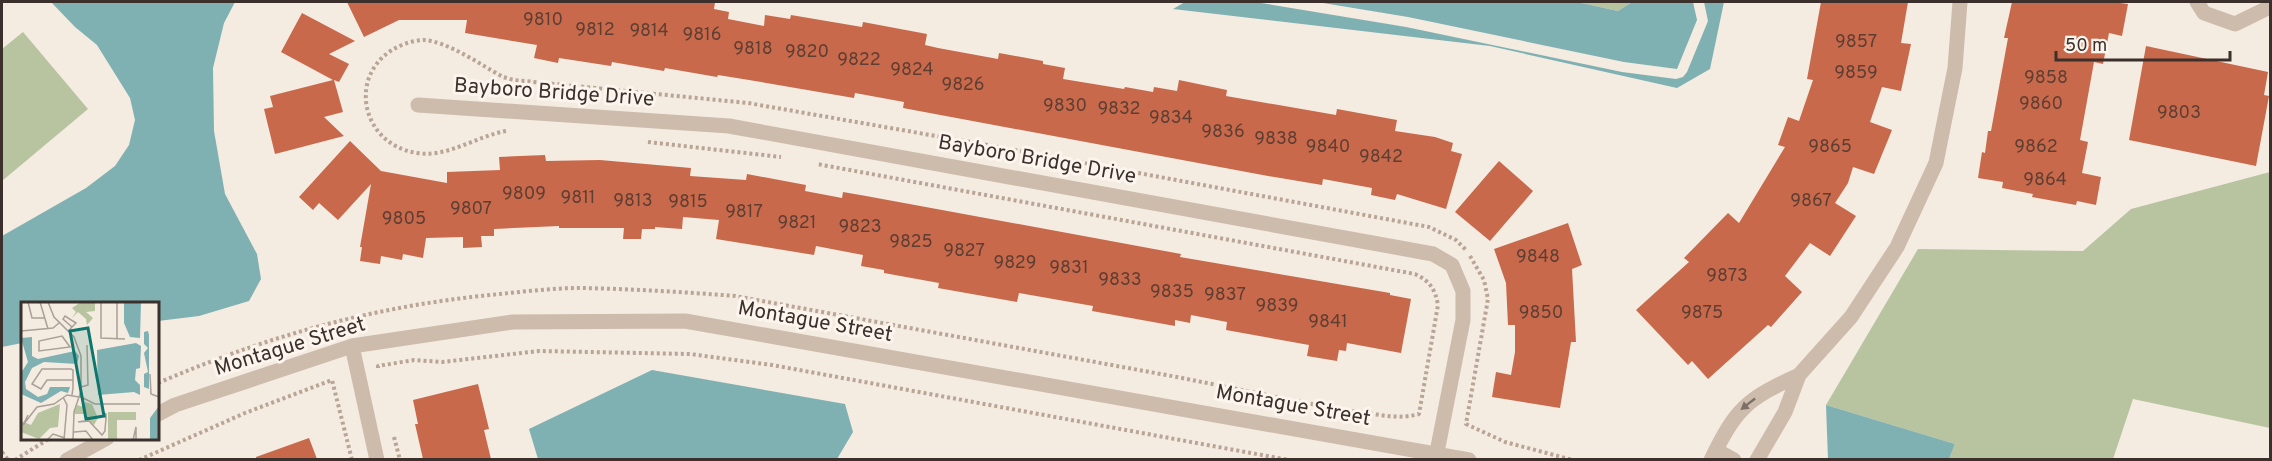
<svg xmlns="http://www.w3.org/2000/svg" width="2272" height="461" font-family="Overpass,sans-serif">
<style>
.green{fill:#b8c4a0}
.water{fill:#7fb0b2}
.building{fill:#c8694b}
.lines{fill:none;stroke-linecap:round;stroke-linejoin:round}
.path{stroke:#b9a596;stroke-width:4;stroke-dasharray:3 3;stroke-linecap:butt}
.minor{stroke:#cdbbac;stroke-width:15}
.oneway{fill:#7d6f65}
.labels{text-anchor:middle;dominant-baseline:central;stroke-width:6;stroke-linejoin:round;paint-order:stroke}
.number-label{font-size:18px;fill:#5e3e33}
.street-label{font-size:21px;fill:#3b302b;stroke:#fbf5ee}
.inset-road{fill:none;stroke:#aaa098;stroke-width:1.5}
.view{fill:#0f766e;fill-opacity:0.15;stroke:#0f766e;stroke-width:3}
.inset-edge{fill:none;stroke:#3b302b;stroke-width:3}
</style>
<rect width="100%" height="100%" fill="#f4ebe1"/>
<path class="green" d="M 1577,2 L 1632,2 L 1618,11 Z
M 23,32 L 88,109 L 2,181 L 2,49 Z
M 2270,172 L 2270,428 L 2133,399 L 2113,459 L 1949,459 L 1955,444 L 1826,405 L 1918,249 L 2083,251 L 2131,209 Z"/>
<path class="water" d="M 51,2 L 235,2 L 224,23 L 213,68 L 214,131 L 225,194 L 257,254 L 261,279 L 249,301 L 199,316 L 158,321 L 158,304 L 22,304 L 22,343 L 2,347 L 2,236 L 86,188 L 115,166 L 129,145 L 135,120 L 130,98 L 97,45 L 75,27 Z
M 1185,2 L 1255,2 L 1406,27 L 1622,72 L 1676,79 L 1683,77 L 1687,72 L 1708,21 L 1704,2 L 1724,2 L 1710,69 L 1677,88 L 1490,46 L 1173,9 Z
M 1317,2 L 1577,2 L 1618,11 L 1632,2 L 1693,2 L 1697,20 L 1677,69 L 1624,62 L 1408,17 Z
M 652,370 L 845,404 L 853,432 L 837,459 L 538,459 L 529,429 Z
M 1826,405 L 1955,444 L 1949,459 L 1828,459 Z"/>
<path class="building" d="M 347,2 L 715,2 L 714,9 L 729,12 L 728,19 L 764,26 L 765,15 L 790,19 L 791,15 L 862,27 L 863,22 L 927,34 L 925,45 L 938,48 L 998,59 L 999,53 L 1043,61 L 1043,64 L 1065,68 L 1063,79 L 1124,89 L 1125,87 L 1153,92 L 1154,87 L 1177,91 L 1179,80 L 1227,90 L 1226,96 L 1336,115 L 1337,109 L 1397,120 L 1395,131 L 1435,137 L 1453,143 L 1451,151 L 1462,154 L 1446,209 L 1397,194 L 1395,200 L 1371,195 L 1372,188 L 1323,179 L 1322,185 L 1268,176 L 903,108 L 904,102 L 855,93 L 854,98 L 749,80 L 718,75 L 717,77 L 665,68 L 664,71 L 612,62 L 611,66 L 559,58 L 558,63 L 534,58 L 537,45 L 465,33 L 467,20 L 399,20 L 364,37 Z
M 1821,2 L 1908,2 L 1901,43 L 1911,44 L 1901,91 L 1882,87 L 1870,122 L 1892,130 L 1874,174 L 1853,167 L 1848,183 L 1835,203 L 1856,216 L 1830,256 L 1810,243 L 1785,276 L 1802,292 L 1771,327 L 1768,325 L 1708,379 L 1692,361 L 1688,365 L 1636,310 L 1689,262 L 1684,258 L 1728,213 L 1739,223 L 1785,147 L 1778,145 L 1788,117 L 1799,121 L 1813,80 L 1807,79 Z
M 2012,2 L 2112,2 L 2128,4 L 2122,36 L 2109,33 L 2103,64 L 2094,62 L 2080,140 L 2088,142 L 2082,173 L 2101,177 L 2096,205 L 2077,201 L 2076,205 L 2032,197 L 2033,194 L 2002,188 L 2003,182 L 1978,178 L 1982,152 L 1985,153 L 1988,131 L 1991,131 L 2008,38 L 2004,38 Z
M 302,13 L 355,41 L 329,54 L 349,64 L 339,82 L 334,80 L 343,112 L 324,117 L 344,136 L 275,154 L 264,109 L 273,107 L 270,96 L 333,80 L 281,52 Z
M 2146,46 L 2268,72 L 2264,95 L 2269,96 L 2256,166 L 2129,140 Z
M 350,141 L 381,171 L 447,183 L 447,172 L 500,170 L 499,157 L 545,155 L 546,161 L 600,160 L 691,168 L 690,176 L 746,180 L 747,174 L 806,185 L 805,191 L 842,198 L 843,192 L 866,196 L 1181,254 L 1180,257 L 1390,293 L 1390,295 L 1411,299 L 1401,353 L 1347,343 L 1346,351 L 1339,350 L 1337,361 L 1307,356 L 1309,345 L 1226,330 L 1227,322 L 1191,315 L 1190,323 L 1175,320 L 1175,326 L 1092,311 L 1093,306 L 1019,293 L 1017,302 L 938,288 L 939,283 L 884,273 L 884,270 L 861,266 L 863,255 L 816,246 L 814,255 L 716,239 L 719,220 L 683,217 L 682,229 L 655,227 L 655,229 L 642,229 L 641,239 L 623,239 L 624,228 L 559,228 L 559,226 L 494,229 L 494,236 L 481,236 L 482,247 L 463,248 L 463,237 L 426,238 L 423,258 L 403,254 L 402,260 L 381,256 L 380,264 L 360,261 L 362,247 L 360,247 L 371,184 L 338,220 L 319,203 L 313,210 L 299,197 Z
M 1499,161 L 1533,191 L 1490,241 L 1455,212 Z
M 1568,223 L 1582,265 L 1572,269 L 1576,342 L 1571,342 L 1560,408 L 1492,397 L 1496,372 L 1511,375 L 1515,352 L 1515,325 L 1508,325 L 1506,283 L 1494,249 Z
M 478,384 L 489,429 L 484,430 L 491,459 L 423,459 L 415,424 L 418,424 L 413,400 Z
M 309,438 L 317,459 L 256,459 L 256,457 Z"/>
<g class="lines">
<path class="path" d="M 506,131 C 477,136 447,158 417,153 C 358,144 346,68 402,45 C 409,42 417,40 424,40 C 449,42 481,65 503,77 L 514,80 L 748,103 L 993,146 L 1429,227 L 1456,240 L 1466,250
M 648,142 L 781,157
M 1470,256 L 1484,280 L 1488,299 L 1466,424 L 1505,442 L 1573,460
M 378,368 L 378,366 L 414,360 L 442,362 L 539,351 L 690,354 L 772,365 L 1289,460
M 158,383 C 267,336 372,307 490,295 C 520,292 551,288 581,288 C 633,289 684,292 735,296 L 1177,377 L 1347,411 C 1373,412 1394,421 1419,414 L 1438,305 C 1435,289 1430,281 1415,274 L 817,164
M 394,437 L 400,460
M 2,452 L 8,460
M 15,460 L 50,438
M 139,460 L 245,413 L 332,380 L 352,460"/>
<path class="minor" d="M 2197,2 L 2204,13 L 2235,24 L 2270,7
M 418,105 L 729,126 L 1433,254 L 1452,265 L 1463,291 L 1463,320 L 1437,452
M 352,346 L 377,460
M 158,414 L 175,405 L 352,346 L 513,322 L 685,321 L 1469,460
M 1716,450 L 1734,460
M 67,460 L 107,438
M 1711,460 C 1736,408 1747,399 1799,375
M 1757,460 L 1785,412 L 1799,375 L 1851,317 L 1897,247 L 1936,163 L 1955,68 L 1960,2"/>
</g>
<defs><path id="oneway-solid" d="M-6-.8H1V-3.2L6.5 0L1 3.2V.8H-6Z" transform="scale(1.5)"/></defs>
<use class="oneway" href="#oneway-solid" transform="translate(1748 404) rotate(142)"/>
<g class="labels">
<g class="number-label">
<text x="543" y="20">9810</text>
<text x="595" y="30">9812</text>
<text x="649" y="31">9814</text>
<text x="702" y="35">9816</text>
<text x="1856" y="42">9857</text>
<text x="753" y="49">9818</text>
<text x="807" y="52">9820</text>
<text x="859" y="60">9822</text>
<text x="912" y="70">9824</text>
<text x="1856" y="73">9859</text>
<text x="2046" y="78">9858</text>
<text x="963" y="85">9826</text>
<text x="2041" y="104">9860</text>
<text x="1065" y="106">9830</text>
<text x="1119" y="109">9832</text>
<text x="2179" y="113">9803</text>
<text x="1171" y="118">9834</text>
<text x="1223" y="132">9836</text>
<text x="1276" y="139">9838</text>
<text x="1328" y="147">9840</text>
<text x="1830" y="147">9865</text>
<text x="2036" y="147">9862</text>
<text x="1381" y="157">9842</text>
<text x="2045" y="180">9864</text>
<text x="524" y="194">9809</text>
<text x="578" y="198">9811</text>
<text x="633" y="201">9813</text>
<text x="1811" y="201">9867</text>
<text x="688" y="202">9815</text>
<text x="471" y="209">9807</text>
<text x="744" y="212">9817</text>
<text x="404" y="219">9805</text>
<text x="797" y="223">9821</text>
<text x="860" y="227">9823</text>
<text x="911" y="242">9825</text>
<text x="964" y="251">9827</text>
<text x="1538" y="257">9848</text>
<text x="1015" y="263">9829</text>
<text x="1069" y="268">9831</text>
<text x="1727" y="276">9873</text>
<text x="1120" y="280">9833</text>
<text x="1172" y="292">9835</text>
<text x="1225" y="295">9837</text>
<text x="1277" y="306">9839</text>
<text x="1541" y="313">9850</text>
<text x="1702" y="313">9875</text>
<text x="1328" y="322">9841</text>
</g>
<g class="street-label">
<text transform="translate(554 93) rotate(4)">Bayboro Bridge Drive</text>
<text transform="translate(1037 160) rotate(10)">Bayboro Bridge Drive</text>
<text transform="translate(815 322) rotate(10)">Montague Street</text>
<text transform="translate(290 347) rotate(-17)">Montague Street</text>
<text transform="translate(1293 406) rotate(10)">Montague Street</text>
</g>
</g>
<g transform="translate(21 302)">
<rect width="138" height="138" fill="#f4ebe1"/>
<path d="M 60,0 L 74,0 L 74,9 L 65,10 L 72,16 L 66,23 L 65,17 L 57,10 L 51,16 L 55,10 L 51,6 ZM 64,100 L 71,102 L 77,116 L 73,123 L 66,118 L 66,112 L 53,112 L 56,103 L 63,105 ZM 39,102 L 37,125 L 29,126 L 18,137 L 0,130 L 0,119 L 10,123 L 17,111 ZM 87,110 L 115,110 L 115,118 L 96,118 L 96,138 L 87,138 Z" fill="#b8c4a0"/>
<path d="M 103,0 L 120,0 L 119,36 L 109,35 L 103,21 ZM 127,29 L 128,33 L 128,87 L 123,85 L 123,72 L 127,70 L 123,51 L 127,46 L 123,42 L 123,30 ZM 11,35 L 11,54 L 17,57 L 54,49 L 58,54 L 56,62 L 23,60 L 11,66 L 4,80 L 5,87 L 17,95 L 26,92 L 29,85 L 49,85 L 47,91 L 40,89 L 20,101 L 0,92 L 0,71 L 7,60 L 0,36 ZM 115,41 L 120,44 L 119,66 L 115,67 L 114,78 L 119,83 L 119,93 L 113,90 L 77,93 L 76,48 ZM 138,104 L 138,138 L 129,138 L 129,116 Z" fill="#7fb0b2"/>
<path class="inset-road" d="M 7,0 L 11,16 L 24,16M 19,0 L 27,27M 27,0 L 33,15 L 53,35 L 60,54 L 60,89 L 53,110 L 52,138M 80,0 L 80,36 L 104,37M 0,29 L 32,26 L 38,21M 48,29 L 50,26 L 55,21 L 44,14 L 42,17 L 51,25M 41,34 L 49,45 L 18,49 L 18,39 ZM 96,37 L 96,0M 129,72 L 130,92 L 138,95M 60,85 L 67,83 L 66,43M 51,93 L 52,86 L 52,68 L 50,67 L 21,67 L 11,82 L 20,87 L 26,78 L 52,78M 58,94 L 74,102 L 119,102M 42,95 L 46,103 L 43,138M 7,113 L 2,123 L 16,105 L 33,102 L 46,93 L 58,95M 63,119 L 57,120 L 68,119 L 81,133 L 84,129 L 84,127 L 85,117 L 85,112 L 83,111 L 85,117M 53,130 L 65,129 L 72,138M 26,138 L 32,132 L 44,136M 112,138 L 115,125 L 115,138"/>
<path class="view" d="M 67,26 L 83,114 L 65,117 L 49,29 Z"/>
<rect width="138" height="138" class="inset-edge"/>
</g>
<rect width="2272" height="461" fill="none" stroke="#3b302b" stroke-width="6"/>
<path d="M2056 51v9h174v-9" fill="none" stroke="#3b302b" stroke-width="3"/>
<text x="2065" y="51" font-size="18" fill="#3b302b" stroke="#fbf5ee" stroke-width="4.5" paint-order="stroke">50 m</text>
</svg>
